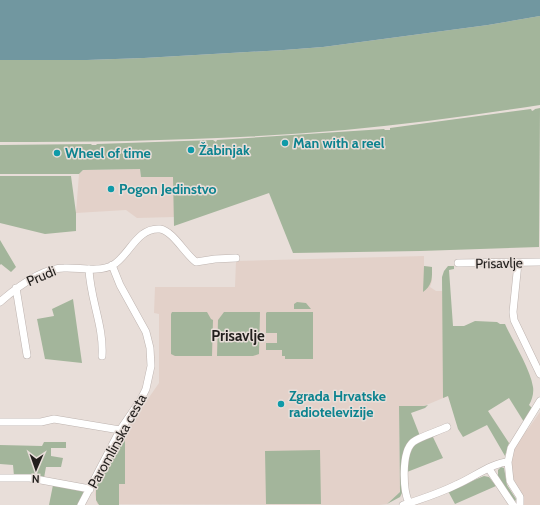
<svg xmlns="http://www.w3.org/2000/svg" width="540" height="505" font-family="Cabin,sans-serif">
<style>
.built{fill:#e3d1c9}
.green{fill:#a3b59b}
.water{fill:#7197a0}
.lines{fill:none;stroke-linecap:round;stroke-linejoin:round}
.minor-casing{stroke:#beb4b0;stroke-width:8}
.minor{stroke:#fff;stroke-width:7}
.culture-dot{fill:#0f9aa8;stroke:#e8ded9;stroke-width:1.5}
.labels{text-anchor:middle;dominant-baseline:central;stroke-width:3;stroke-linejoin:round;paint-order:stroke}
.culture-label{font-size:14px;font-weight:bold;fill:#0d838f;stroke:#e8ded9;text-anchor:start}
.street-label{font-size:14px;fill:#221f1d;stroke:#e8ded9}
.neighbourhood-label{font-size:15px;font-weight:bold;fill:#221f1d;stroke:#e8ded9}
</style>
<rect width="100%" height="100%" fill="#e8ded9"/>
<path class="built" d="M 140,169 L 141,177 L 174,177 L 174,217 L 137,218 L 126,210 L 76,213 L 79,174 L 83,170 Z
M 424,256 L 424,266 L 432,267 L 432,281 L 430,287 L 436,291 L 442,291 L 442,287 L 448,396 L 424,406 L 399,406 L 400,492 L 387,504 L 379,505 L 97,504 L 95,494 L 96,487 L 117,445 L 125,432 L 159,383 L 159,314 L 154,313 L 155,287 L 235,287 L 236,261 Z
M 540,412 L 540,505 L 523,505 L 512,475 L 512,456 L 514,449 L 525,431 L 528,429 Z"/>
<path class="green" d="M 540,16 L 540,105 C 475,115 410,124 345,130 C 230,140 115,142 0,142 L 0,60 L 87,60 L 144,58 L 284,50 L 323,47 L 488,25 Z
M 540,108 L 539,247 L 420,251 L 293,253 L 269,193 L 174,226 L 173,177 L 141,177 L 140,169 L 83,170 L 79,174 L 0,174 L 0,145 L 91,144 L 92,145 L 96,145 L 97,144 L 213,140 L 216,142 L 217,140 L 384,129 L 385,130 L 390,130 L 390,128 L 531,109 L 532,111 L 534,110 L 535,109 Z
M 0,176 L 71,176 L 76,213 L 76,231 L 45,234 L 0,223 Z
M 0,240 L 16,267 L 11,272 L 1,264 L 0,265 Z
M 424,266 L 432,267 C 432,277 433,285 423,292 Z
M 448,266 L 454,266 L 454,269 L 449,270 L 453,326 L 464,326 L 475,321 L 497,322 L 500,324 L 505,324 C 513,342 530,368 533,387 C 534,393 532,400 529,405 L 532,408 L 524,422 L 509,398 L 488,411 L 509,443 L 505,456 L 487,425 L 463,437 L 458,429 L 448,396 L 443,398 L 442,277 L 444,271 Z
M 73,299 L 82,363 L 45,359 L 37,319 L 54,316 L 52,309 Z
M 297,302 L 306,303 L 311,309 L 294,309 L 294,304 Z
M 172,312 L 207,312 L 211,319 L 213,320 L 212,356 L 175,356 L 171,354 L 171,314 Z
M 224,312 L 260,312 L 259,354 L 253,356 L 217,356 L 218,320 Z
M 267,312 L 313,312 L 313,359 L 285,359 L 285,356 L 282,356 L 282,350 L 266,350 L 266,343 L 277,343 L 277,333 L 266,333 L 266,313 Z
M 428,405 L 425,408 L 411,413 L 420,436 C 417,438 412,439 409,442 C 401,448 403,482 402,493 L 400,497 L 387,504 L 400,492 L 399,406 L 424,406 Z
M 125,432 L 125,484 L 119,484 L 119,505 L 99,505 L 96,500 L 96,487 Z
M 432,435 L 443,458 L 407,472 L 408,458 L 414,445 Z
M 44,442 L 66,442 L 66,448 L 51,448 L 51,456 L 63,458 L 61,467 L 46,467 L 44,478 L 14,476 L 13,465 L 0,464 L 0,445 L 42,446 Z
M 320,450 L 321,504 L 266,504 L 265,451 Z
M 501,467 L 504,468 L 507,485 L 516,499 L 515,502 L 498,477 L 498,470 Z
M 484,476 L 489,477 L 496,486 L 455,504 L 448,491 Z
M 53,485 L 85,492 L 78,505 L 49,505 Z"/>
<path class="water" d="M 0,0 L 540,0 L 540,16 L 488,25 L 323,47 L 284,50 L 144,58 L 87,60 L 0,60 Z"/>
<g class="lines">
<defs>
<path id="minor" d="M 458,263 L 540,262
M 518,263 L 513,312 L 514,320 L 540,374
M 89,269 C 90,299 104,326 102,356
M 16,288 L 27,355
M 0,302 C 16,288 42,268 64,268 C 79,267 98,273 113,265 C 129,256 137,227 160,229 C 173,231 185,254 196,262 L 215,259 L 236,258
M 0,422 L 41,422 L 54,419 L 120,430
M 508,462 L 510,481 L 520,497 L 520,505
M 489,469 L 513,505
M 0,478 L 30,478 L 90,489
M 409,503 C 403,491 401,452 413,442 C 419,437 439,431 447,427
M 81,505 L 120,430 L 140,401 L 146,389 L 151,366 L 150,348 L 146,332 L 120,285 L 112,265
M 403,505 C 422,499 440,493 458,484 C 472,478 494,462 508,462 L 511,448 L 540,401"/>
</defs>
<use href="#minor" class="minor-casing"/>
<use href="#minor" class="minor"/>
</g>
<g class="culture-dot">
<circle cx="285" cy="143" r="4"/>
<circle cx="191" cy="150" r="4"/>
<circle cx="57" cy="153" r="4"/>
<circle cx="111" cy="189" r="4"/>
<circle cx="281" cy="404" r="4"/>
</g>
<g class="labels">
<g class="culture-label">
<text x="293" y="143">Man with a reel</text>
<text x="199" y="150">Žabinjak</text>
<text x="65" y="153">Wheel of time</text>
<text x="119" y="189">Pogon Jedinstvo</text>
<text x="289" y="396">Zgrada Hrvatske<tspan x="289" dy="16">radiotelevizije</tspan></text>
</g>
<g class="street-label">
<text transform="translate(499 263) rotate(-1)">Prisavlje</text>
<text transform="translate(41 276) rotate(-23)">Prudi</text>
<text transform="translate(117 441) rotate(-61)">Paromlinska cesta</text>
</g>
<g class="neighbourhood-label">
<text x="238" y="336">Prisavlje</text>
</g>
</g>
<g transform="translate(36 469) rotate(182)" stroke="#e8ded9" stroke-width="3" paint-order="stroke">
<path d="M0-3L7 15L0 10L-7 15Z" fill="#221f1d"/>
<text y="-6" font-size="11" font-weight="bold" text-anchor="middle" fill="#221f1d">N</text>
</g>
</svg>
